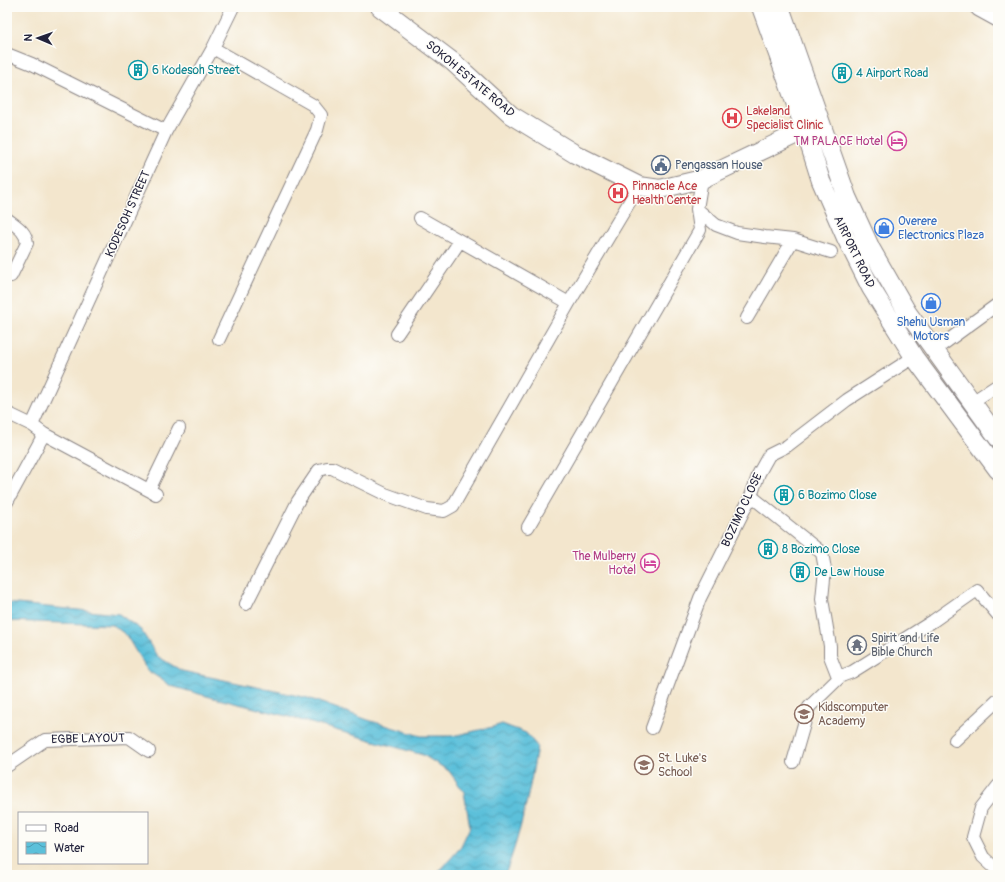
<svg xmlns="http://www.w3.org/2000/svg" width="1005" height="882" font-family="Pangolin,sans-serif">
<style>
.water{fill:url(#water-waves);stroke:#3f718a}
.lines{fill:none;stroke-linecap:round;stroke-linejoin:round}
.street-casing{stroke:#8a8484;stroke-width:14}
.secondary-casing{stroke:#8a8484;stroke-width:20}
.street{stroke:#fff;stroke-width:12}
.secondary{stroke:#fff;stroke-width:18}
.labels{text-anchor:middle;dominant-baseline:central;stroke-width:3;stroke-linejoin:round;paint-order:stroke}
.culture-label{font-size:12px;fill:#0d838f;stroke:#fdfcf7;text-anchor:start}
.street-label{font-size:12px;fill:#22223b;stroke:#fdfcf7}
.health-label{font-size:12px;fill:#be3a42;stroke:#fdfcf7;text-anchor:start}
.hotel-label{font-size:12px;fill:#b23c85;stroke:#fdfcf7;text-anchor:end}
.service-label{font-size:12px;fill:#4e5e75;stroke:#fdfcf7;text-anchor:start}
.shop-label{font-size:12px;fill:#366cbe;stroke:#fdfcf7;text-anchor:start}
.worship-label{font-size:12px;fill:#5b616d;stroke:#fdfcf7;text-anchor:start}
.education-label{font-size:12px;fill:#785e54;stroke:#fdfcf7;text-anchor:start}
</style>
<defs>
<pattern id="water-waves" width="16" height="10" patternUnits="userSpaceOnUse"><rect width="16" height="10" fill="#5cc0da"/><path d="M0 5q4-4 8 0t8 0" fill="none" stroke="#4c9cb2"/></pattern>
</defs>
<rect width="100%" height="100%" fill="#fdfcf7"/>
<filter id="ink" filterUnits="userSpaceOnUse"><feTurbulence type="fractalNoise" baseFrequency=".025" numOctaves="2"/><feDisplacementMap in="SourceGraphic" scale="8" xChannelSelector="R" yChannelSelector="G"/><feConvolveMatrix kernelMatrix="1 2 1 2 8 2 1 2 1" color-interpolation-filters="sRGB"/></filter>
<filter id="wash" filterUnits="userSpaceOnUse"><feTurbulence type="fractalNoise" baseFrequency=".012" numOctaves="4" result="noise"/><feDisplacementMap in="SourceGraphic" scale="16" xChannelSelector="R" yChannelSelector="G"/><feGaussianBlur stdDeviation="0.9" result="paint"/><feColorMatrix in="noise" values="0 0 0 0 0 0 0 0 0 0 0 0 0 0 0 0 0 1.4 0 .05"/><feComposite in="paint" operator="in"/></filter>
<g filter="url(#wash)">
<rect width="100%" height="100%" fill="#f3e6cd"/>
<path class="water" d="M 7,603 L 119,614 L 141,630 L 157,656 L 182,671 L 308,698 L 368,720 L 421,736 L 452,736 L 493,727 L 502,724 L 526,733 L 537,746 C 530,791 521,832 505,875 L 436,875 L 460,848 L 470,827 L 464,792 L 449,771 L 423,755 L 283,715 L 210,697 L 171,686 L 147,670 L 126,635 L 113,625 L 7,621 Z"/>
</g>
<g filter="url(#ink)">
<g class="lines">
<defs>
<path id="street" d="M 975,7 L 978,10 L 998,21
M 213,48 L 313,105 L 321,115 L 317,130 L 219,339
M 7,54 L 32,64 L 166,131
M 697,209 L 716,225 L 737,233 L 765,237 L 793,240 L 831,252
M 420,218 L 569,303
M 7,219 C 16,226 26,231 27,243 L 11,276
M 747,318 L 793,240
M 397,334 L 460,241
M 935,350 L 998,304
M 972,402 L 998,385
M 7,413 L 32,425 L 44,434 L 156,494
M 32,425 L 166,131 L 213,48 L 233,7
M 149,490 L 179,428
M 751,496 L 822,553 L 825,569 L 822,599 L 830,646 L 830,656 L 837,674 L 841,676
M 7,502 L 44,434
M 528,527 L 700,230 L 697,209 L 702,179
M 246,604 L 298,501 L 319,470 L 327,468 L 332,468 L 385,494 L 427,509 L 444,511 L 453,506 L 569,303 L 639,186
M 652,728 L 700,598 L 751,496 L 759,473 L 769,455 L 787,446 L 847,400 L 914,357
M 955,740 L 998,700
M 793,762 L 809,707 L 841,676 L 852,672 L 933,621 L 977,590 L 998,615
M 7,766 L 45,740 L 129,737 L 149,751
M 998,786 L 981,808 L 973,837 L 983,857 L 998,871"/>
<path id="secondary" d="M 380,7 L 453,62 L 511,115 L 575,154 L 639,186 L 660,189 L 702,179 L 805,130
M 761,7 L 805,130 L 821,181 L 846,238 L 871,288 L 914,357 L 998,470
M 780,7 L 847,197 L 871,249 L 907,312 L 998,438"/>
</defs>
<use href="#street" class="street-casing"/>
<use href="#secondary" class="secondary-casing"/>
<use href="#street" class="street"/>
<use href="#secondary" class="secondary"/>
</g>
</g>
<defs>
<symbol id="building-ring" viewBox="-11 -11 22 22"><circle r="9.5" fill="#fdfcf7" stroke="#0f9aa8" stroke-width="1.5"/><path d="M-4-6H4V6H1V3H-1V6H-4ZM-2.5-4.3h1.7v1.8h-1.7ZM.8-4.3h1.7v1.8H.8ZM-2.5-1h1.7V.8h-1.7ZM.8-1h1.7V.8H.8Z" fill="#0f9aa8"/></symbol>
<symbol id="hospital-ring" viewBox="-11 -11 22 22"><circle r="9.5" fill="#fdfcf7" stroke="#e0444e" stroke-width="1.5"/><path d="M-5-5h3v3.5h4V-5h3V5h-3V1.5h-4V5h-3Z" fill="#e0444e"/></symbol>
<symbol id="hotel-ring" viewBox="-11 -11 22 22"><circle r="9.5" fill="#fdfcf7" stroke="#d1479c" stroke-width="1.5"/><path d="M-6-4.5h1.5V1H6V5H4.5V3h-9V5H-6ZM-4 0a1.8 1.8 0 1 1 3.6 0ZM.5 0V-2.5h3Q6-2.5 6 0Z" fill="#d1479c"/></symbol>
<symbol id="civic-ring" viewBox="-11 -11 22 22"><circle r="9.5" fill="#fdfcf7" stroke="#5c6f8a" stroke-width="1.5"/><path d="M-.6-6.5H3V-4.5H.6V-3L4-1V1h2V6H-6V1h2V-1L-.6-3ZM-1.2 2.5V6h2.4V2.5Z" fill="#5c6f8a"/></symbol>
<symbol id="shop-ring" viewBox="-11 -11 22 22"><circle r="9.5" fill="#fdfcf7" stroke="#3f7fe0" stroke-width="1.5"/><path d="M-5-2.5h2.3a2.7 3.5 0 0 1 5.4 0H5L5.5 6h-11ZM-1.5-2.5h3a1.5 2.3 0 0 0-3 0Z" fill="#3f7fe0"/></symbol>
<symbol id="temple-ring" viewBox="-11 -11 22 22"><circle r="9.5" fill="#fdfcf7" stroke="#6b7280" stroke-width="1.5"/><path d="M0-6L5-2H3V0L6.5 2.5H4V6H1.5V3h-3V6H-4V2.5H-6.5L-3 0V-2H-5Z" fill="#6b7280"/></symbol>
<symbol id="school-ring" viewBox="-11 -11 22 22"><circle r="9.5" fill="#fdfcf7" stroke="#8d6e63" stroke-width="1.5"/><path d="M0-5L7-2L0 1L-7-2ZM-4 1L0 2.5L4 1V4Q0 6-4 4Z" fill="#8d6e63"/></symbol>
</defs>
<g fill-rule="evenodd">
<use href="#building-ring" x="127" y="59" width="22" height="22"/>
<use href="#building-ring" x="831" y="62" width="22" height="22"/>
<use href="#hospital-ring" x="721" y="107" width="22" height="22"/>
<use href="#hotel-ring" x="886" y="130" width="22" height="22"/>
<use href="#civic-ring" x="650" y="154" width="22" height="22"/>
<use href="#hospital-ring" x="607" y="182" width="22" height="22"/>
<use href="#shop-ring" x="873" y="217" width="22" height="22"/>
<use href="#shop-ring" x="920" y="292" width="22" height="22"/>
<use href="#building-ring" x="773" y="484" width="22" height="22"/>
<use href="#building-ring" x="757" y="538" width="22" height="22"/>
<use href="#hotel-ring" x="639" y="552" width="22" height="22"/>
<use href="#building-ring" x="789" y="561" width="22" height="22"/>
<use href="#temple-ring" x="846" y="634" width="22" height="22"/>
<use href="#school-ring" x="793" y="703" width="22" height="22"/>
<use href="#school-ring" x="633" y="754" width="22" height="22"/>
</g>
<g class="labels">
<g class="culture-label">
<text x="152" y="70">6 Kodesoh Street</text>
<text x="856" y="73">4 Airport Road</text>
<text x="798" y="495">6 Bozimo Close</text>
<text x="782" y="549">8 Bozimo Close</text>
<text x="814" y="572">De Law House</text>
</g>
<g class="street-label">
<text transform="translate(470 79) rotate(40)">SOKOH ESTATE ROAD</text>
<text transform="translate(128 214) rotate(-66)">KODESOH STREET</text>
<text transform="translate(854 252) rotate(64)">AIRPORT ROAD</text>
<text transform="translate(742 510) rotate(-65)">BOZIMO CLOSE</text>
<text transform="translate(88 739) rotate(-1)">EGBE LAYOUT</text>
</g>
<g class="health-label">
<text x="746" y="111">Lakeland<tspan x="746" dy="14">Specialist Clinic</tspan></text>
<text x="632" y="186">Pinnacle Ace<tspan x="632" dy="14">Health Center</tspan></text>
</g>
<g class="hotel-label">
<text x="883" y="141">TM PALACE Hotel</text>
<text x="636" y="556">The Mulberry<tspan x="636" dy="14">Hotel</tspan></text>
</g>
<g class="service-label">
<text x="675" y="165">Pengassan House</text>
</g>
<g class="shop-label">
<text x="898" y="221">Overere<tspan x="898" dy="14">Electronics Plaza</tspan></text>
<text x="931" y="322" text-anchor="middle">Shehu Usman<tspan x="931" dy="14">Motors</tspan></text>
</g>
<g class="worship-label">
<text x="871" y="638">Spirit and Life<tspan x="871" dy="14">Bible Church</tspan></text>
</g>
<g class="education-label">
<text x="818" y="707">Kidscomputer<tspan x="818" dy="14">Academy</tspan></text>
<text x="658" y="758">St. Luke's<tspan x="658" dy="14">School</tspan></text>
</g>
</g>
<rect width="1005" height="882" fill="none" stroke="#fdfcf7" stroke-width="24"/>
<rect x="18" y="812" width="130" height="52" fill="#fdfcf7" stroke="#a5a5ac"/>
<rect x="26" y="825" width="20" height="6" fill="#ffffff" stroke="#a5a5ac"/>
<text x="54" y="832" font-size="12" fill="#22223b">Road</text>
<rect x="26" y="842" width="20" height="12" fill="url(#water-waves)" stroke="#a5a5ac"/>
<text x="54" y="852" font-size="12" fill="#22223b">Water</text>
<g transform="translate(38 38) rotate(272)" stroke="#fdfcf7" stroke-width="3" paint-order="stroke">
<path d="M0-3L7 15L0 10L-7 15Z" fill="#22223b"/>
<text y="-6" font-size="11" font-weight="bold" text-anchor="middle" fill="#22223b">N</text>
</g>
</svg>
